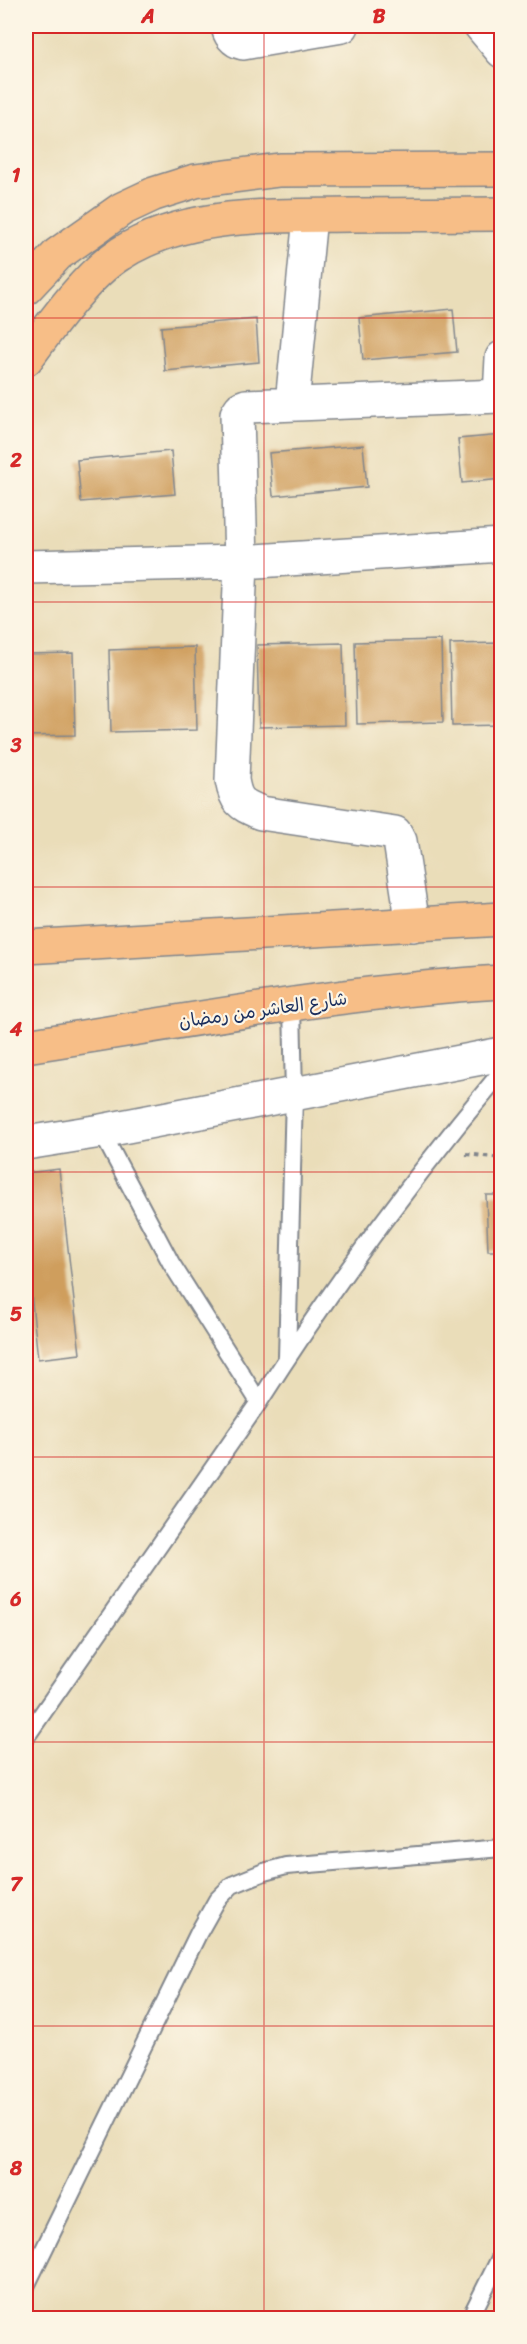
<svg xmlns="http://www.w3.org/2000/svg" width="527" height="2344" font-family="Sriracha,'Playpen Sans Arabic',sans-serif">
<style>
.building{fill:#cf9e5d}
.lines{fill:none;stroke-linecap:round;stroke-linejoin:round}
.service-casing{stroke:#82868c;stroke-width:20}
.minor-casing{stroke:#82868c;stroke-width:36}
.primary-casing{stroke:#82868c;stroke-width:36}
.path{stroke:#82868c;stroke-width:4;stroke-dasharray:4.5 4.5;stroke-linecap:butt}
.service{stroke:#fff;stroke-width:16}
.minor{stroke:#fff;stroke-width:33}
.primary{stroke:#f7be87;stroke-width:33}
.grid{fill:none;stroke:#d62828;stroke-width:1.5;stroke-opacity:0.55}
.labels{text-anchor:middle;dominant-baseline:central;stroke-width:4.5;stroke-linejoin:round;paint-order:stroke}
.street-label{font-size:18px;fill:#1b2f5e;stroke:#fcf5e5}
.neatline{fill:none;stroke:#d62828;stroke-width:2}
.grid-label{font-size:20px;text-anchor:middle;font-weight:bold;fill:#d62828}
</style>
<rect width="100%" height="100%" fill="#fcf5e5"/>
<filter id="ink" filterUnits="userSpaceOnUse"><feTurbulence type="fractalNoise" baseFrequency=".0167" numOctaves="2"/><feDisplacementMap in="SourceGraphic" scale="12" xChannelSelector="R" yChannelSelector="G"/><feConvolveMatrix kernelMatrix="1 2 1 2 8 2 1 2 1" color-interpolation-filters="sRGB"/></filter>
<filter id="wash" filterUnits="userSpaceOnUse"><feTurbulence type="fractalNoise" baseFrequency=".008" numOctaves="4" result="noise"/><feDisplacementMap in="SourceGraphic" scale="24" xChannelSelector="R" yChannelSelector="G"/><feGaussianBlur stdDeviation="1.35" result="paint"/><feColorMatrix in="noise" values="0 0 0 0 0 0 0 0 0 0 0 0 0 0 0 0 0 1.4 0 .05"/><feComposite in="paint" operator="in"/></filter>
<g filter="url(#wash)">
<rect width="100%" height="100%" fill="#eaddb9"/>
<g id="blocks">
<path class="building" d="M 453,309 L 457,352 L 363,360 L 359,318 Z
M 256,319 L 259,362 L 165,371 L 161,327 Z
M 502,435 L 502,479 L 462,483 L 458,439 Z
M 363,445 L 367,487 L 273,496 L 269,453 Z
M 171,451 L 175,494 L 81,502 L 77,460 Z
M 441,640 L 443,722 L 357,724 L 355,642 Z
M 343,643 L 345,725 L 259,727 L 257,645 Z
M 502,643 L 502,725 L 452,726 L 450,644 Z
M 195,647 L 197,730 L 111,732 L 109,650 Z
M 73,653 L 75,735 L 26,736 L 26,654 Z
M 59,1169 L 80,1354 L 38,1359 L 26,1246 L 26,1173 Z
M 486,1195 L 502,1195 L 502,1251 L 488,1251 Z"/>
</g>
</g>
<g filter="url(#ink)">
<use href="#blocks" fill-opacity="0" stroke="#82868c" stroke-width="1.5"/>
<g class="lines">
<defs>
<path id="service" d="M 101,1131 L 171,1263 L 259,1402
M 287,1358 L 294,1095 L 292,1005
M 26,1737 L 259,1402 C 332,1287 414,1176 502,1071
M 26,2286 L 199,1932 L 217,1900 L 232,1885 L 264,1872 L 286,1866 L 502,1848
M 470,2318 L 502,2254"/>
<path id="minor" d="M 228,26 C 229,34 234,41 243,43 L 342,26
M 481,26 L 502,51
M 292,404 L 310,216
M 26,567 L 241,562 L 502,545
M 413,925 L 400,841 L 395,833 L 261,813 C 241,804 236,803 232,780 L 241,562 L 237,414 L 241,408 L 246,406 L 500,396 L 502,358
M 26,1143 L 101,1131 L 502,1054"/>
<path id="primary" d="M 26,288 L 58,254 L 122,209 L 154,194 L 195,181 L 279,170 L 502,169
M 26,359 C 49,328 87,274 120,254 C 187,211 274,216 351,215 C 401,215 451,214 502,214
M 26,947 L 502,919
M 26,1046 C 183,1022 342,991 502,982"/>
</defs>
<use href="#service" class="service-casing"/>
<use href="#minor" class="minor-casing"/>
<use href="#primary" class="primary-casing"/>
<path class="path" d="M 466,1154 L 502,1158"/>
<use href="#service" class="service"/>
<use href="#minor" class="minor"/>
<use href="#primary" class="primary"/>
</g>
</g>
<path class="grid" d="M 264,26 L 264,2318M 26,318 L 502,318M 26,602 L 502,602M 26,887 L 502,887M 26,1172 L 502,1172M 26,1457 L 502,1457M 26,1742 L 502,1742M 26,2026 L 502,2026"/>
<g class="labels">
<g class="street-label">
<text transform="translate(263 1010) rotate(-8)">شارع العاشر من رمضان</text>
</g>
</g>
<rect width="527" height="2344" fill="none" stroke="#fcf5e5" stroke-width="66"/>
<rect x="33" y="33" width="461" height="2278" class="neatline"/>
<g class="grid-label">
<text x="148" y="23">A</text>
<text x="379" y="23">B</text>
<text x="16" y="182">1</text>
<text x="16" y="467">2</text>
<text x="16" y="752">3</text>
<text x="16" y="1036">4</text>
<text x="16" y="1321">5</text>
<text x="16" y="1606">6</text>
<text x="16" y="1891">7</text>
<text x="16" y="2175">8</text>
</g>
</svg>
